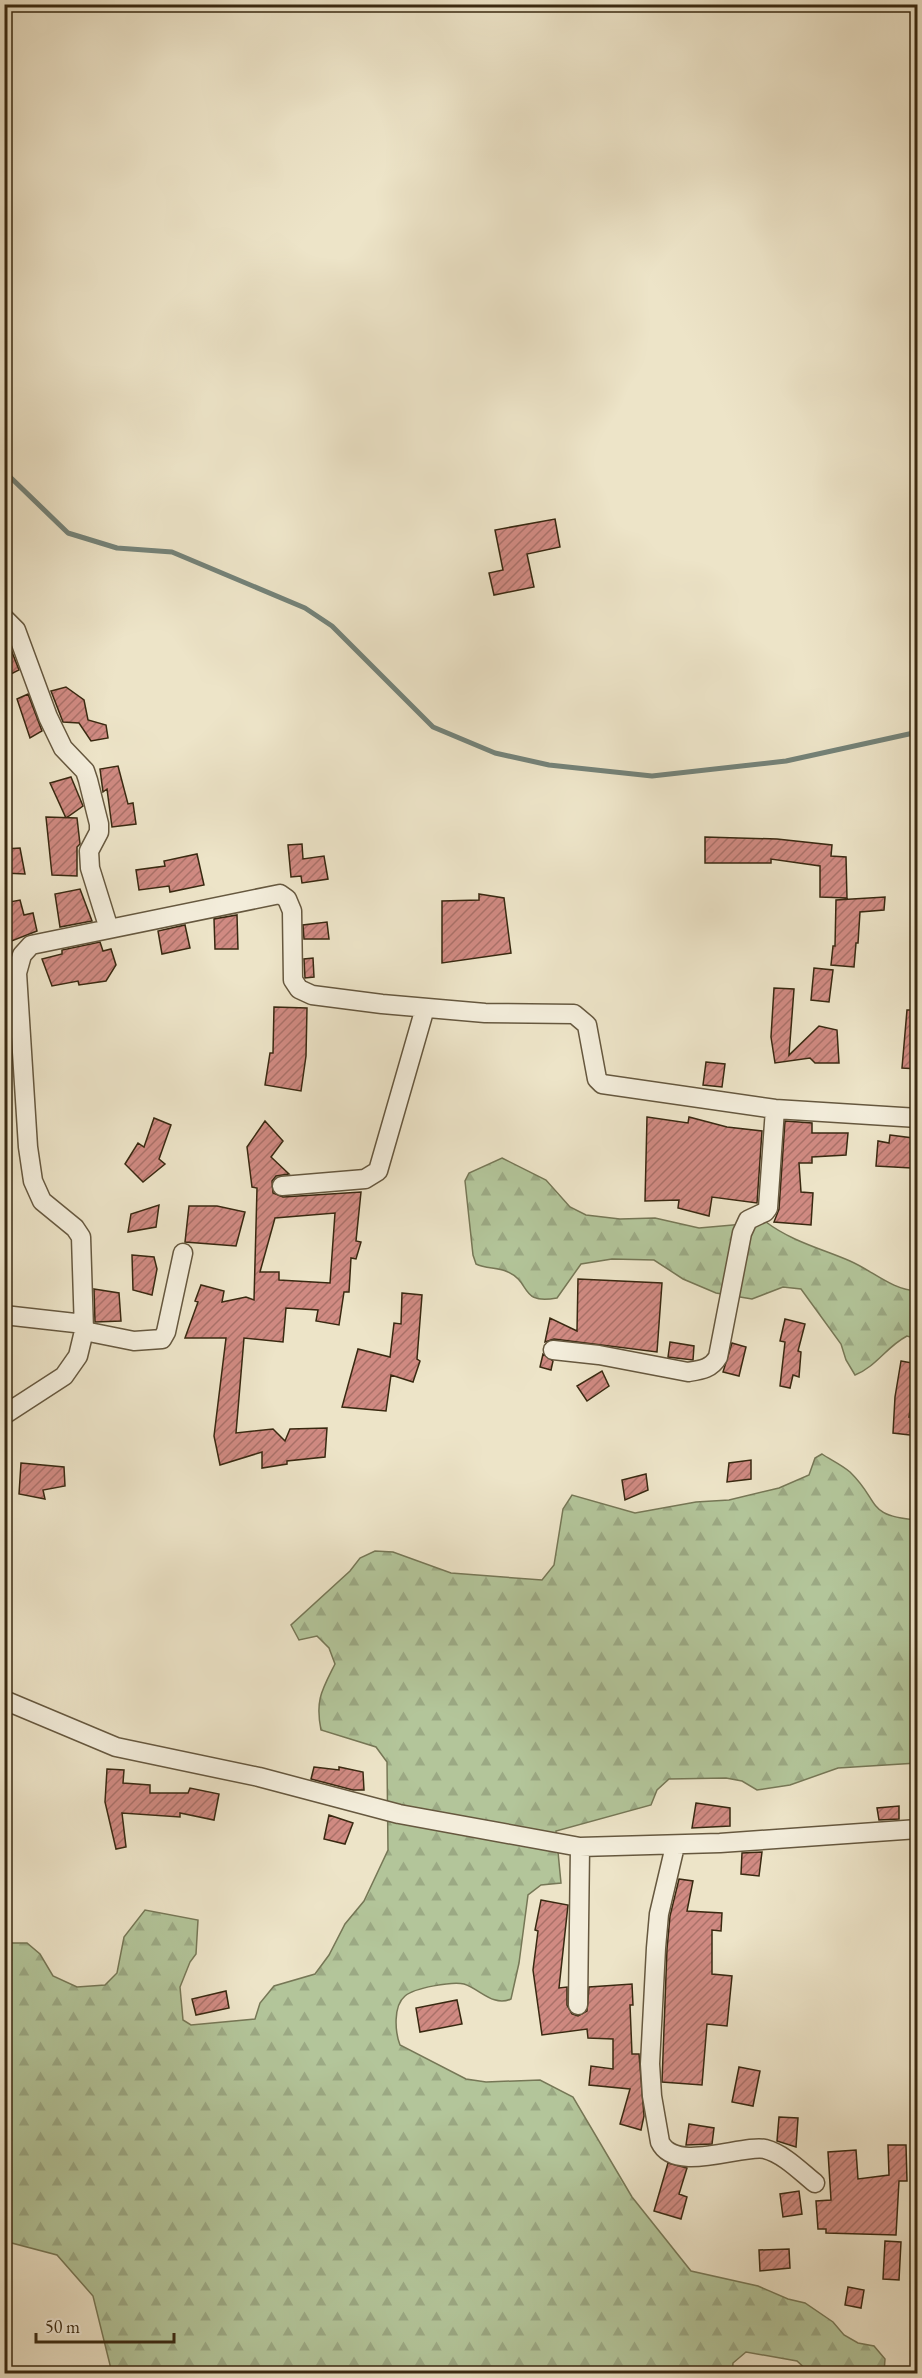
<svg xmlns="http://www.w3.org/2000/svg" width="922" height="2378" font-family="'EB Garamond',serif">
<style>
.forest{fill:url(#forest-firs);stroke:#767756;stroke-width:1.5}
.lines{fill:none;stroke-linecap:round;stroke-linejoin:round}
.stream{stroke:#748278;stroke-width:5}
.building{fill:url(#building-hatch);stroke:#392911;stroke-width:1.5;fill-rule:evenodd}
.minor-casing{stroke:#66583f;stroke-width:21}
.minor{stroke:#f3eddb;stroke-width:18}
</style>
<defs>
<pattern id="forest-firs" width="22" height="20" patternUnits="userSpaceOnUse" patternTransform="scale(1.5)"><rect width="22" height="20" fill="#b3c59a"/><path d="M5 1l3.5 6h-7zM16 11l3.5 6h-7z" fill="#9ba984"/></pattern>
<pattern id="building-hatch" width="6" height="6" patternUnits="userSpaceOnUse" patternTransform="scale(1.5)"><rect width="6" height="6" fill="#d08a82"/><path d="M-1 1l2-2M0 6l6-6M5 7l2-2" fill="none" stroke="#aa7169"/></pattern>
</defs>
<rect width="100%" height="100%" fill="#ede4c8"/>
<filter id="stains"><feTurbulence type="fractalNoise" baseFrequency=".00333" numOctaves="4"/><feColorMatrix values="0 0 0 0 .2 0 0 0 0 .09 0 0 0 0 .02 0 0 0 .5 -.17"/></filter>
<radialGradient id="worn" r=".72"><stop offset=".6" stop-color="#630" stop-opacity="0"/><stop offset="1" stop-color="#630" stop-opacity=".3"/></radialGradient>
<path class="forest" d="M 502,1158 L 546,1180 L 570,1207 L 586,1215 L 620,1219 L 655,1218 L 699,1228 L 766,1222 C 791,1241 822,1249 850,1261 C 873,1271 892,1290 917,1291 L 917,1339 L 907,1336 C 886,1347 877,1366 855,1375 L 846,1360 L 841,1344 L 801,1289 L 783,1287 L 752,1299 L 716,1293 L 683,1279 L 654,1260 L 612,1259 L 581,1264 L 557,1298 C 519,1305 532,1283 508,1272 C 498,1267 486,1269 476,1264 L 473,1255 L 465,1181 L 469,1173 Z
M 822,1454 C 831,1460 842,1465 850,1472 C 881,1502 865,1516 917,1520 L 917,1763 L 838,1768 L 790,1785 L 757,1790 L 742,1781 L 726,1778 L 669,1779 L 657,1790 L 651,1805 L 556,1831 L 561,1883 L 541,1885 L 528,1895 L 519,1963 L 511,1999 C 493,2007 480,1989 464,1984 C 453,1981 414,1988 405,1996 C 393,2006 395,2032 400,2045 L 466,2079 L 486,2082 L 540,2080 L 573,2097 L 632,2197 L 691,2271 L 758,2286 L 788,2299 L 805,2303 L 833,2322 L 844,2335 L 858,2343 L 874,2346 L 885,2359 L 884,2373 L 810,2373 L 797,2361 L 746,2352 L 733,2363 L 732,2374 L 112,2373 L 93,2296 L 57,2255 L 8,2242 L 5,2237 L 4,1943 L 27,1943 L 40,1954 L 53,1976 L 77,1987 L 105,1985 L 117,1973 L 124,1937 L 145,1910 L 198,1920 L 196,1954 L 190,1962 L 180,1987 L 183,2020 L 191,2025 L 255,2019 L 260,2003 L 274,1986 L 315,1974 L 329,1955 L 345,1924 L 364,1901 L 388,1850 L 387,1762 L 376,1747 L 321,1730 C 315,1700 322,1690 335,1664 L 329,1648 L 317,1636 L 299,1640 L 291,1625 L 350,1571 L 360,1558 L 375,1551 L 393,1552 L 451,1573 L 542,1580 L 554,1565 L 563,1509 L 572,1495 L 635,1513 L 696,1502 L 729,1500 L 779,1488 L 809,1475 L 815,1458 Z"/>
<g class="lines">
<path class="stream" d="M 4,475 L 8,475 L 68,533 L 117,548 L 172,552 L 305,608 L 332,626 L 433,727 L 495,753 L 549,765 L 652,776 L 786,761 L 918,732"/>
</g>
<path class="building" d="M 555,519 L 560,547 L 527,554 L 534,587 L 494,595 L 489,573 L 503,570 L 495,530 Z
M 12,652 L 19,670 L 11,674 L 4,655 Z
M 66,687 L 84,700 L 88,720 L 106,725 L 108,738 L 91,741 L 79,723 L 63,722 L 51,691 Z
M 28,694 L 42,731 L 30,738 L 17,699 Z
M 118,766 L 128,804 L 133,803 L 136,824 L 112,827 L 107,789 L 103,792 L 100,769 Z
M 71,777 L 83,806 L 66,818 L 50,783 Z
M 46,817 L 77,818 L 80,844 L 77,847 L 77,876 L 52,875 Z
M 705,837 L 777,839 L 832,845 L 831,856 L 846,857 L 847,898 L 820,897 L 820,866 L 771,859 L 771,863 L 705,863 Z
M 302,844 L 303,859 L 324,856 L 328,879 L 302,883 L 301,876 L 291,877 L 288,845 Z
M 20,848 L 25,874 L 4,873 L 4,849 Z
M 197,854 L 204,885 L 170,892 L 169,886 L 139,890 L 136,870 L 165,866 L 164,861 Z
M 80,889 L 92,921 L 60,927 L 55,894 Z
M 479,894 L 504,898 L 511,953 L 442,963 L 442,901 L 479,900 Z
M 885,897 L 884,910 L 860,912 L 858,943 L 856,943 L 854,967 L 831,965 L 833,946 L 835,946 L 836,900 Z
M 20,900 L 24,915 L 33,913 L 37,931 L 4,944 L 4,903 Z
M 237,915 L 238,949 L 215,949 L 214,919 Z
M 327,922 L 329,939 L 304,939 L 303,925 Z
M 185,925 L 190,948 L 162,954 L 158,931 Z
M 100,942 L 103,951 L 111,949 L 116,965 L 106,981 L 79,985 L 78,981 L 52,986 L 42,959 L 62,954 L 62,950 Z
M 313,958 L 314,977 L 305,978 L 304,959 Z
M 814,968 L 833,970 L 829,1002 L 811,1000 Z
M 774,988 L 794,989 L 789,1055 L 819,1026 L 837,1030 L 839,1063 L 815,1063 L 810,1058 L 775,1063 L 771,1037 Z
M 274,1007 L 307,1008 L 306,1056 L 301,1091 L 265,1085 L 270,1053 L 273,1053 Z
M 907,1010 L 918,1010 L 918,1069 L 902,1068 Z
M 706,1062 L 725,1064 L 722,1087 L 703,1085 Z
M 647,1117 L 688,1123 L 689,1117 L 727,1127 L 762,1131 L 757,1203 L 712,1197 L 709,1216 L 678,1208 L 679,1200 L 645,1201 Z
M 154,1118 L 171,1125 L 159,1159 L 165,1164 L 143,1182 L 125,1164 L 138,1143 L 144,1147 Z
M 265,1121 L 283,1141 L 271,1157 L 289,1174 L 276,1176 L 272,1181 L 273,1193 L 283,1197 L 361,1192 L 356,1241 L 361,1242 L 356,1259 L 351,1258 L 349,1292 L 344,1292 L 339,1325 L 316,1321 L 318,1310 L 286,1308 L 283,1342 L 244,1338 L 236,1433 L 273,1429 L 285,1441 L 290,1429 L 327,1428 L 325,1457 L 287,1461 L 287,1464 L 262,1468 L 262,1452 L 220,1465 L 214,1436 L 226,1338 L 185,1338 L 198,1302 L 195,1301 L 201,1285 L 224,1291 L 222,1302 L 246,1297 L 254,1300 L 257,1188 L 252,1187 L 247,1147 ZM 335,1213 L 330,1283 L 279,1280 L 279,1272 L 260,1272 L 275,1218 Z
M 785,1121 L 812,1123 L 812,1133 L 848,1133 L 846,1155 L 812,1157 L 812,1163 L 799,1163 L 801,1192 L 813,1193 L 811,1225 L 774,1222 L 779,1209 Z
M 890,1135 L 913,1138 L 911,1168 L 876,1166 L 878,1141 L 889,1143 Z
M 159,1205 L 156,1227 L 128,1232 L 131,1214 Z
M 189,1206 L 217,1206 L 245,1212 L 236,1246 L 185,1242 Z
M 132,1255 L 154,1257 L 157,1269 L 152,1295 L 133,1290 Z
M 578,1279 L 662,1283 L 657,1352 L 554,1339 L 545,1342 L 550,1318 L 577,1331 Z
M 94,1289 L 119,1293 L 121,1321 L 95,1322 Z
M 402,1293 L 422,1295 L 417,1359 L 420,1361 L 413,1382 L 391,1375 L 386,1411 L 342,1407 L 358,1349 L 390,1357 L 394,1323 L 401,1324 Z
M 785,1319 L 805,1324 L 798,1351 L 801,1352 L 799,1377 L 793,1375 L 790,1388 L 780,1386 L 785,1342 L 780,1341 Z
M 670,1342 L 694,1346 L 693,1360 L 668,1357 Z
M 732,1343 L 746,1347 L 739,1376 L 723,1372 Z
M 543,1354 L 553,1361 L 551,1370 L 540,1367 Z
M 901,1361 L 918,1364 L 909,1417 L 918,1418 L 918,1436 L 893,1433 L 895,1397 Z
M 602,1371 L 609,1386 L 587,1401 L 577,1386 Z
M 751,1460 L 751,1479 L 727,1482 L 729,1463 Z
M 21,1463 L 64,1467 L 65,1486 L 43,1490 L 45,1499 L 19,1494 Z
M 646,1474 L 648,1490 L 625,1500 L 622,1480 Z
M 314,1767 L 339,1770 L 339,1767 L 363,1772 L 364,1790 L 353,1790 L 311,1779 Z
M 107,1769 L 124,1770 L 123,1783 L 150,1785 L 150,1793 L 188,1793 L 190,1788 L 219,1794 L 214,1820 L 180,1813 L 180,1817 L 122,1813 L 126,1847 L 116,1849 L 105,1802 Z
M 696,1803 L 730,1808 L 730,1826 L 692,1828 Z
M 899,1806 L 899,1819 L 879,1820 L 877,1808 Z
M 329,1815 L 353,1823 L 345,1844 L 324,1839 Z
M 762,1852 L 759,1876 L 741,1874 L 742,1853 Z
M 679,1879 L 693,1881 L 687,1911 L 722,1913 L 721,1931 L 712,1930 L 712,1974 L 732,1976 L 727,2026 L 707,2024 L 702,2085 L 662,2082 L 667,1949 L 670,1916 Z
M 541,1900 L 568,1905 L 559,1988 L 567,1987 L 567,2005 L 572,2014 L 578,2016 L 587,2011 L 589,1987 L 632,1984 L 633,2005 L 630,2005 L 632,2054 L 639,2054 L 644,2116 L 641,2130 L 620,2124 L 630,2089 L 589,2085 L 591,2066 L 613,2069 L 613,2039 L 588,2038 L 587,2029 L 542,2035 L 533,1970 L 538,1931 L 535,1930 Z
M 226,1991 L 229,2008 L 196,2015 L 192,1999 Z
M 457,2000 L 462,2024 L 420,2032 L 416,2008 Z
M 739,2067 L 760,2071 L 753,2106 L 732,2102 Z
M 779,2117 L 798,2118 L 796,2147 L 777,2141 Z
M 689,2124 L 714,2128 L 712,2144 L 686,2145 Z
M 888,2145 L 906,2145 L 907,2181 L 899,2181 L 896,2235 L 826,2233 L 826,2229 L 818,2229 L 816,2201 L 831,2200 L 828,2152 L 856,2150 L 858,2179 L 889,2175 Z
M 668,2163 L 687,2168 L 679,2194 L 687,2197 L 681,2219 L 654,2211 Z
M 799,2191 L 802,2214 L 783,2217 L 780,2194 Z
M 885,2241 L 901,2242 L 899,2280 L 883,2279 Z
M 789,2249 L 790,2268 L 760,2271 L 759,2250 Z
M 848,2287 L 864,2290 L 861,2308 L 845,2305 Z"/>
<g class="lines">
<defs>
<path id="minor" d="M 4,618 L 16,630 L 48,717 L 63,748 L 85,771 L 88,780 L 99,824 L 99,832 L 89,851 L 90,868 L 109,929
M 282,1186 L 365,1179 L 378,1171 L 425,1008
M 4,1315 L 84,1324
M 84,1331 L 134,1341 L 162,1339 L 166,1332 L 183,1253
M 553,1350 L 599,1355 L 688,1372 C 701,1370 711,1369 718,1357 L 742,1233 L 748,1220 L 765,1212 L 768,1208 L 775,1109
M 4,1415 L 64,1376 L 78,1356 L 84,1331 L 81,1237 L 75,1228 L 42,1201 L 33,1181 L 28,1147 L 17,973 L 22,955 L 31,945 L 280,894 L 287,899 L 292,911 L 293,980 L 299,989 L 312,995 L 382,1004 L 485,1013 L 574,1014 L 587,1025 L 597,1079 L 602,1084 L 775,1109 L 918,1118
M 4,1700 L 116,1747 L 259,1777 L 399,1814 L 580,1847 L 720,1843 L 918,1829
M 675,1846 L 659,1914 L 656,1948 L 650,2064 L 652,2096 L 660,2142 C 675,2174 743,2144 765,2149 C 784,2154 800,2171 815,2183
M 578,2005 L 580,1847"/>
</defs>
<use href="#minor" class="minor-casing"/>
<use href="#minor" class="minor"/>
</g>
<rect width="922" height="2378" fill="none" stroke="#ede4c8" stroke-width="24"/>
<rect x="6" y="6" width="910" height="2366" fill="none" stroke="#392911" stroke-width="3"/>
<rect x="12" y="12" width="898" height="2354" fill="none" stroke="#392911" stroke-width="1.5"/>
<path d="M36 2333v9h138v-9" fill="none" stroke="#392911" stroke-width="3"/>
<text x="45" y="2333" font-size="18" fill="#392911" stroke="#f3eddb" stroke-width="4.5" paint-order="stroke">50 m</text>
<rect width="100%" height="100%" filter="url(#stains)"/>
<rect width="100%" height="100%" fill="url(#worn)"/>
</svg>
